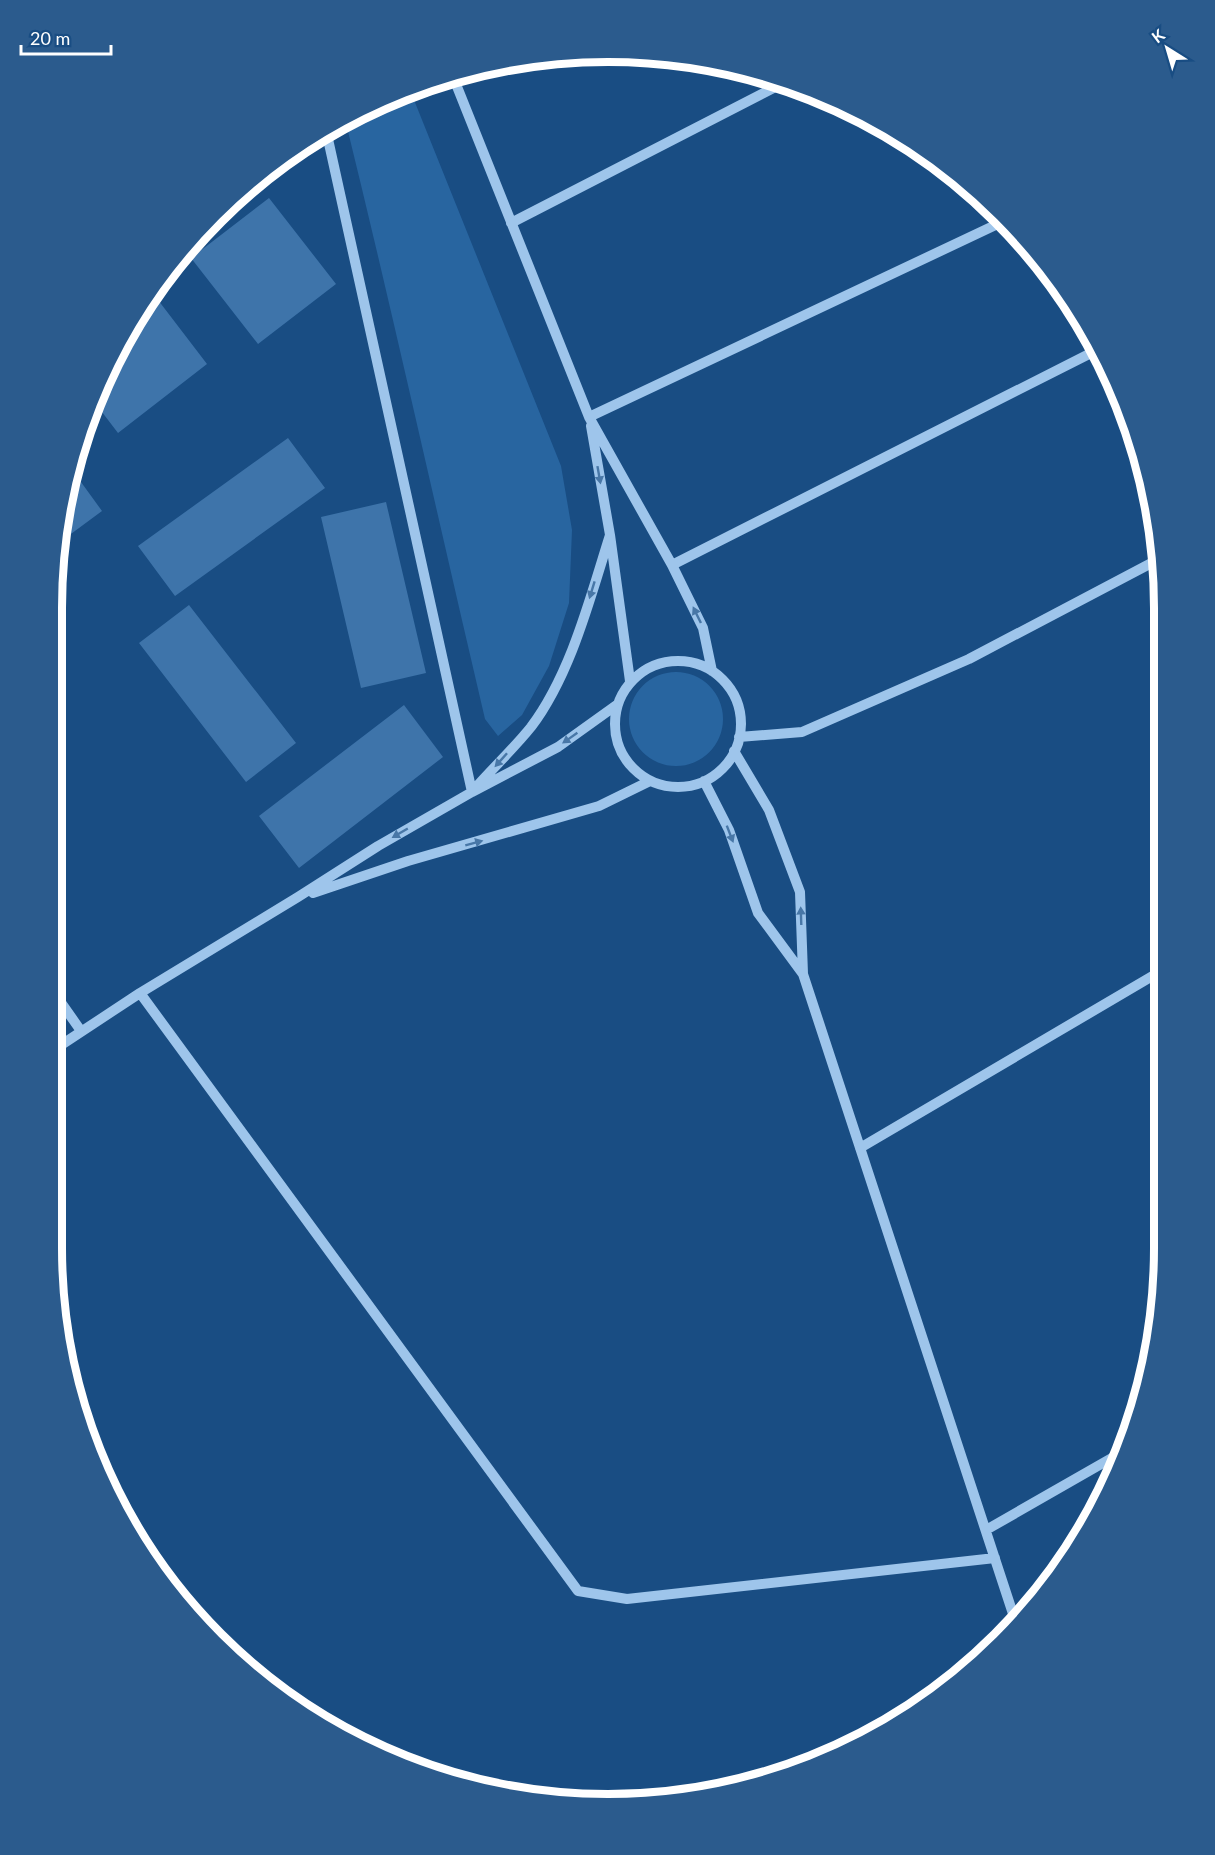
<svg xmlns="http://www.w3.org/2000/svg" width="1215" height="1855" font-family="Lato,sans-serif">
<style>
.green{fill:#2865a0}
.building{fill:#3e74aa}
.lines{fill:none;stroke-linecap:round;stroke-linejoin:round}
.minor{stroke:#9ec5eb;stroke-width:10}
.oneway{fill:#4877a7}
.rim{fill:none;stroke:#fff;stroke-width:8}
</style>
<rect width="100%" height="100%" fill="#194d83"/>
<path class="green" d="M 410,90 L 561,466 L 572,530 L 569,603 L 549,666 L 522,715 L 498,736 L 485,719 C 438,519 394,318 345,119 L 361,109 Z
M629 719a47 47 0 1 1 94 0a47 47 0 1 1-94 0Z"/>
<path class="building" d="M 269,198 L 336,284 L 258,344 L 191,258 Z
M 155,296 L 207,364 L 118,433 L 92,399 L 93,394 Z
M 288,438 L 325,488 L 175,596 L 138,546 Z
M 73,471 L 102,511 L 56,545 L 56,535 Z
M 386,502 L 426,673 L 361,688 L 321,517 Z
M 189,605 L 296,743 L 246,782 L 139,643 Z
M 404,705 L 443,757 L 299,868 L 259,816 Z"/>
<g class="lines">
<path class="minor" d="M 452,74 L 589,417 L 672,565 L 703,628 L 712,671
M 326,130 L 472,792
M 511,223 L 787,81
M 589,417 L 1004,221
M 591,426 L 610,535 L 630,681
M 672,565 L 1099,349
M615 724a63 63 0 1 1 126 0a63 63 0 1 1-126 0Z
M 739,737 L 802,732 L 969,659 L 1161,558
M 734,751 L 769,810 L 800,892 L 803,974 L 1016,1623
M 704,781 L 729,830 L 758,913 L 803,974
M 478,785 C 495,766 515,747 531,727 C 571,674 590,598 610,535
M 313,893 L 408,861 L 599,806 L 650,781
M 53,991 L 81,1031
M 140,993 L 578,1591 L 627,1599 L 995,1558
M 52,1051 L 140,993 L 298,897 L 378,846 L 472,792 L 558,747 L 618,704
M 860,1148 L 1161,971
M 986,1530 L 1124,1451"/>
</g>
<defs><path id="oneway-solid" d="M-6-.8H1V-3.2L6.5 0L1 3.2V.8H-6Z" transform="scale(1.5)"/></defs>
<g class="oneway">
<use href="#oneway-solid" transform="translate(599 475) rotate(80)"/>
<use href="#oneway-solid" transform="translate(592 590) rotate(107)"/>
<use href="#oneway-solid" transform="translate(697 615) rotate(-116)"/>
<use href="#oneway-solid" transform="translate(570 738) rotate(145)"/>
<use href="#oneway-solid" transform="translate(501 760) rotate(132)"/>
<use href="#oneway-solid" transform="translate(400 833) rotate(150)"/>
<use href="#oneway-solid" transform="translate(730 834) rotate(69)"/>
<use href="#oneway-solid" transform="translate(474 843) rotate(-15)"/>
<use href="#oneway-solid" transform="translate(801 916) rotate(-92)"/>
</g>
<path d="M0 0H1215V1855H0ZM608 62H608A546 546 0 0 1 1154 608V1248A546 546 0 0 1 608 1794H608A546 546 0 0 1 62 1248V608A546 546 0 0 1 608 62Z" fill="#2b5b8d" fill-rule="evenodd"/>
<path class="rim" d="M608 62H608A546 546 0 0 1 1154 608V1248A546 546 0 0 1 608 1794H608A546 546 0 0 1 62 1248V608A546 546 0 0 1 608 62Z"/>
<g transform="translate(1167 48) rotate(323)" stroke="#194d83" stroke-width="4.5" paint-order="stroke">
<path d="M0-4.5L10 22L0 15L-10 22Z" fill="#ffffff"/>
<text y="-9" font-size="16" font-weight="bold" text-anchor="middle" fill="#ffffff">K</text>
</g>
<path d="M21 45v9h90v-9" fill="none" stroke="#ffffff" stroke-width="3"/>
<text x="30" y="45" font-size="18" fill="#ffffff" stroke="#194d83" stroke-width="4.5" paint-order="stroke">20 m</text>
</svg>
